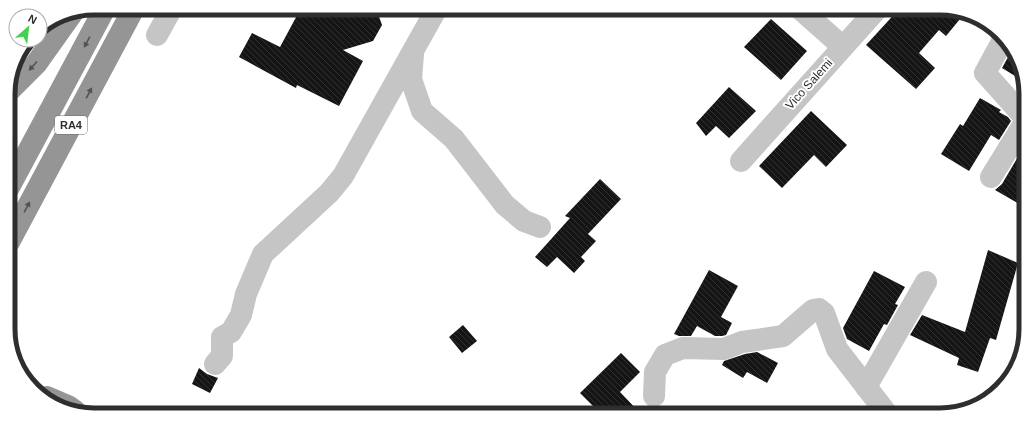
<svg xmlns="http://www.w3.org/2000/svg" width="1034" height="423" font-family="Arial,sans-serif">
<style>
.building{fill:url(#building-back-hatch)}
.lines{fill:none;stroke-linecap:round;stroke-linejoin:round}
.minor{stroke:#c5c5c5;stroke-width:22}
.highway{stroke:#959595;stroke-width:22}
.oneway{fill:#525252}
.labels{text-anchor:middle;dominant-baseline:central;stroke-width:4;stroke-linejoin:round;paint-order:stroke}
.shield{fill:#fff;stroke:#6d6d6d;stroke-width:1}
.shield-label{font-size:11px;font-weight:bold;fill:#2e2e2e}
.street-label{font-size:12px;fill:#2e2e2e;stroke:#fff}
.rim{fill:none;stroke:#2e2e2e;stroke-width:5}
</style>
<defs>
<pattern id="building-back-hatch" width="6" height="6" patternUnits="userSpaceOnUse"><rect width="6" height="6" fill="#151515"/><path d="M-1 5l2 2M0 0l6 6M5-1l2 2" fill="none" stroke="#2f2f2f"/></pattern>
</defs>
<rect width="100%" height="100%" fill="#fff"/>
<path class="building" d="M 301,8 L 376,8 L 382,25 L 373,41 L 343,50 L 363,61 L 339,106 L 297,85 L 296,88 L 239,57 L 252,33 L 280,47 Z
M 900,8 L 940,8 L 965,13 L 946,36 L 939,30 L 919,53 L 935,68 L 916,89 L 866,45 Z
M 771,19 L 807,51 L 781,80 L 744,47 Z
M 1012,50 L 1015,58 L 1025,82 L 1002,68 Z
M 729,87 L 756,111 L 729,138 L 716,126 L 706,136 L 696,123 Z
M 980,98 L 1001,110 L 999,112 L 1008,117 L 1011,121 L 999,140 L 991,135 L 969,171 L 941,154 L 960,124 L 963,126 Z
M 811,111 L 847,145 L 826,167 L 814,155 L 782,188 L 759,166 Z
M 1025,145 L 1026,197 L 1021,205 L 995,190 L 1002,184 Z
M 600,179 L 621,199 L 588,234 L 596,241 L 581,257 L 585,261 L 574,273 L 557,257 L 547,267 L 535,257 L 570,218 L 565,216 Z
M 988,250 L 1018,263 L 996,340 L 990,338 L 978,372 L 957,365 L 959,358 L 910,335 L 922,315 L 965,332 Z
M 709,270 L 738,286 L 721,317 L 732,323 L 726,335 L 722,336 L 715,336 L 697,326 L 691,336 L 679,336 L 674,334 Z
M 874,271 L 905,287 L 895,304 L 898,305 L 887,325 L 884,324 L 869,351 L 847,339 L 843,328 Z
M 463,325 L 477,341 L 462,353 L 449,337 Z
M 757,352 L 778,363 L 767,383 L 747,372 L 743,378 L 722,365 L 724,361 L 745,354 Z
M 621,353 L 640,372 L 620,392 L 642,415 L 602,415 L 580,393 Z
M 199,368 L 207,374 L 218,378 L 210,393 L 192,384 Z"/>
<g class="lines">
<path class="minor" d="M 799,8 L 843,47
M 157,35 L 172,8
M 1004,38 L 985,73 L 1025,118
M 413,54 L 411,79 L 422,111 L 454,139 L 505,205 L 524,221 L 540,227
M 741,161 L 878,8
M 991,177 L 1025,122
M 215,364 L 222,356 L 222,337 L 231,332 L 241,315 L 246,294 L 263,254 L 329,193 L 343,176 L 437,8
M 866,387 L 926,282
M 654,396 L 655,372 L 665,355 L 683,348 L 724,349 L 742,342 L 783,336 L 813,310 L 819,309 L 824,313 L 837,349 L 888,415"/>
<path class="highway" d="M 8,92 L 36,64 L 73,12
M 8,189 L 105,8
M 9,242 L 134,8
M 47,397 L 68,406 L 75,411"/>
</g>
<defs><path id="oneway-solid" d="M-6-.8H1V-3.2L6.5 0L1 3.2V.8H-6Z"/></defs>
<g class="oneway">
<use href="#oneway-solid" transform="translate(87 42) rotate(118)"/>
<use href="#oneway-solid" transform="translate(33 66) rotate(132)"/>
<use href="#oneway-solid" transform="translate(89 93) rotate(-62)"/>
<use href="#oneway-solid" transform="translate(27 207) rotate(-62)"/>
</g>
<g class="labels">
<rect class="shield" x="55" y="116" width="32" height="18" rx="3"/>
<g class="shield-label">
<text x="71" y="125">RA4</text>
</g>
<g class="street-label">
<text transform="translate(809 84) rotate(-48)">Vico Salemi</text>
</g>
</g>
<path d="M0 0H1034V423H0ZM94 15H940A79 79 0 0 1 1019 94V329A79 79 0 0 1 940 408H94A79 79 0 0 1 15 329V94A79 79 0 0 1 94 15Z" fill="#fff" fill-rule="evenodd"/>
<path class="rim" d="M94 15H940A79 79 0 0 1 1019 94V329A79 79 0 0 1 940 408H94A79 79 0 0 1 15 329V94A79 79 0 0 1 94 15Z"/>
<g transform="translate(28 28) rotate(28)"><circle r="19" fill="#ffffff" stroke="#ababab"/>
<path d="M0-3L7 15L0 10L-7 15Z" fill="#43d14e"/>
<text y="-6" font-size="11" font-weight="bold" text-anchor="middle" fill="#2e2e2e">N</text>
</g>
</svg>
